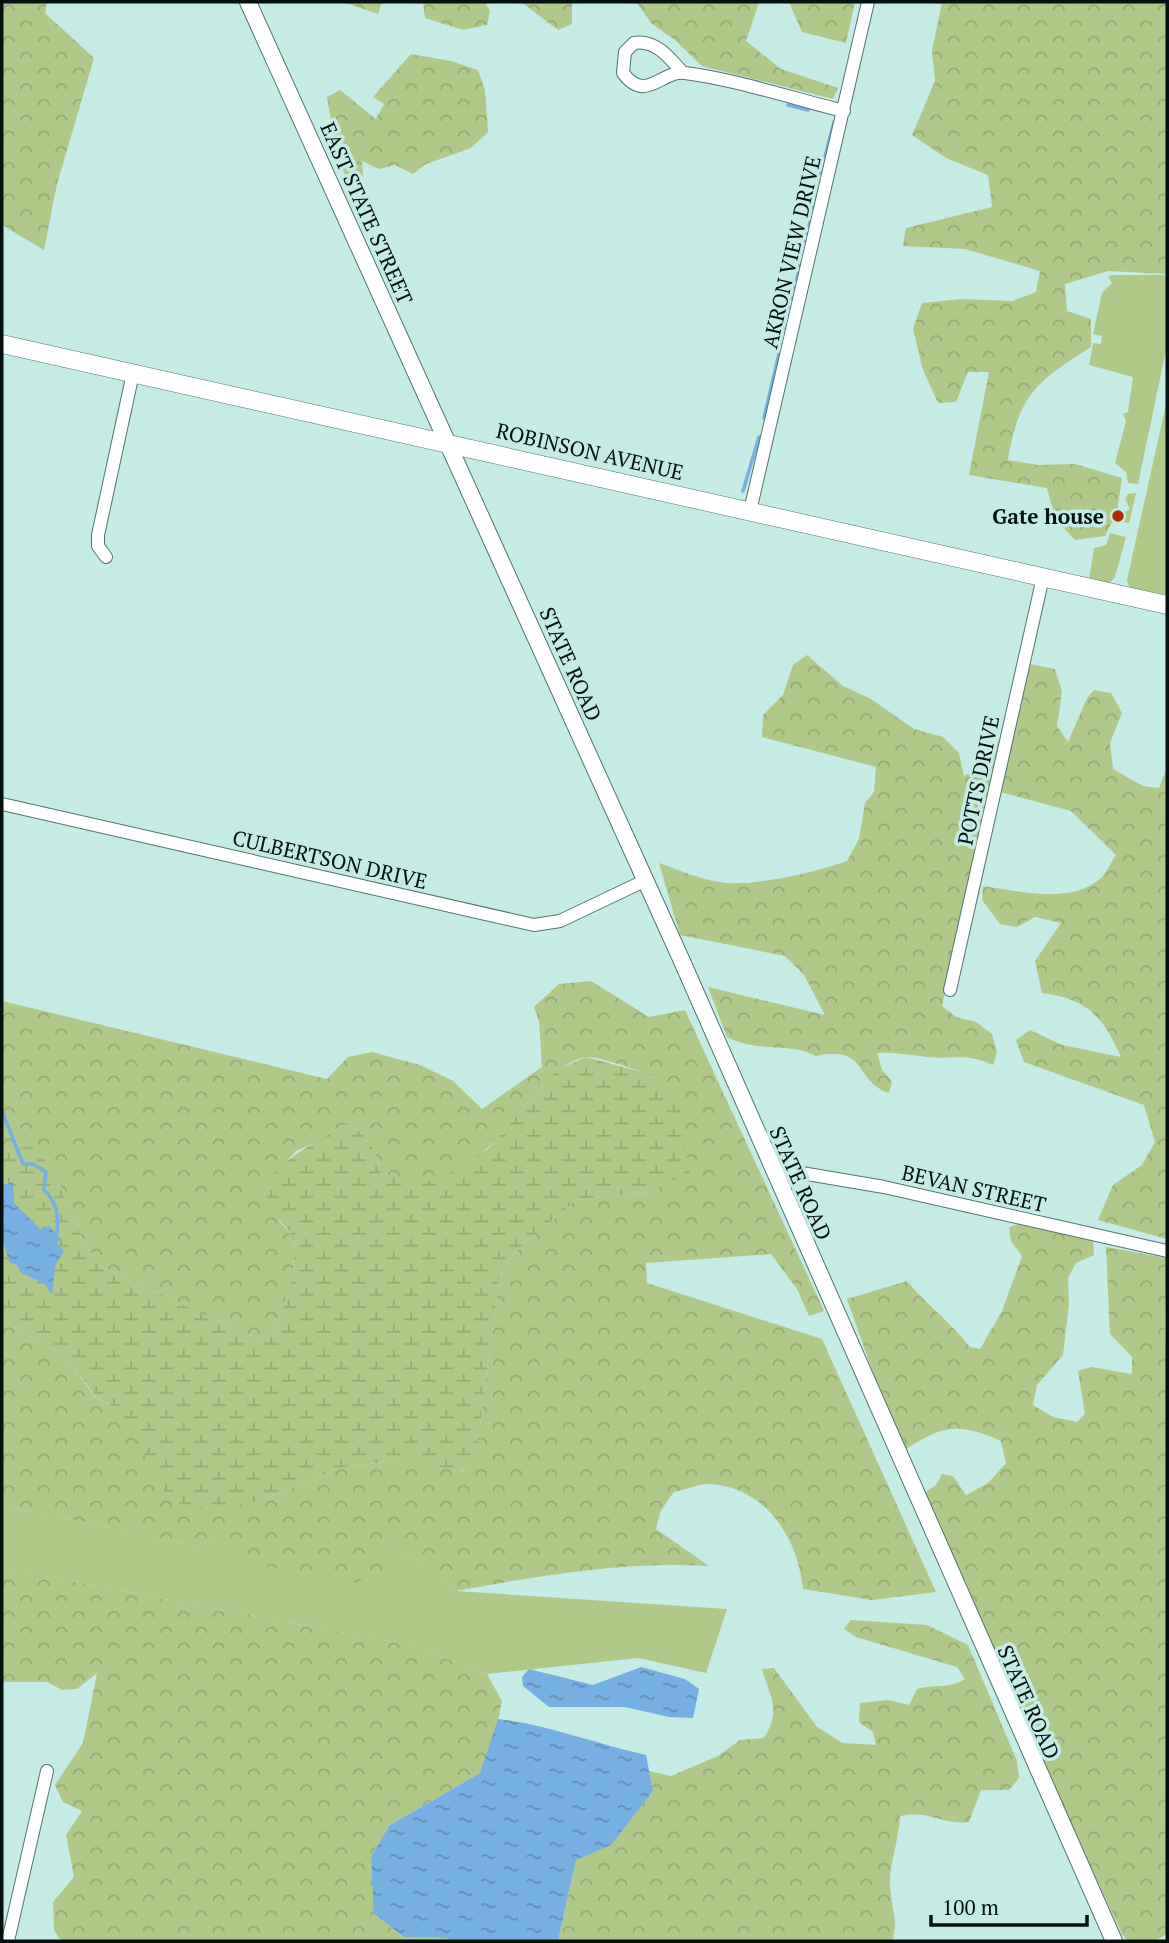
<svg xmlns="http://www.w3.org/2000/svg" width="1169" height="1943" font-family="'PT Serif',serif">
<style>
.green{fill:#b0c888}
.forest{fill:url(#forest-crowns)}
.wetland{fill:url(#wetland-marsh)}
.water{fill:url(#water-ripples)}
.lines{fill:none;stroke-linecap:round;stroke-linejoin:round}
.stream{stroke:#76afe2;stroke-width:3.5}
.minor-casing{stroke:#527470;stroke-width:14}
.tertiary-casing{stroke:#527470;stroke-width:18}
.secondary-casing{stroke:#527470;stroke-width:19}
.minor{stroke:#fff;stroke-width:12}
.tertiary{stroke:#fff;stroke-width:16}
.secondary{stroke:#fff;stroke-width:18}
.poi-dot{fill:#b42900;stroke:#c5ebe5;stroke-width:2.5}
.labels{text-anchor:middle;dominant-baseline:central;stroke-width:7;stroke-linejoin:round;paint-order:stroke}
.street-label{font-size:21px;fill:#051110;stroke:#c5ebe5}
.poi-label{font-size:21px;font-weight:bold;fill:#051110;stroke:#c5ebe5;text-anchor:end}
</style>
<defs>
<pattern id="forest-crowns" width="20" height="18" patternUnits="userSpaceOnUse" patternTransform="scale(1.75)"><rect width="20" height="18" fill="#b0c888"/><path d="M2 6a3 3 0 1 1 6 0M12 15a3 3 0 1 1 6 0" fill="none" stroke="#96ab74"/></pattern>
<pattern id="wetland-marsh" width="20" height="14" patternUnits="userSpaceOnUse" patternTransform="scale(1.75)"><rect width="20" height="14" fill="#b0c888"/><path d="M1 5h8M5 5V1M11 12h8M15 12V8" fill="none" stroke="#96ab74"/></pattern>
<pattern id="water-ripples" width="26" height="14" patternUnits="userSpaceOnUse" patternTransform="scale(1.75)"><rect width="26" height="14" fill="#76afe2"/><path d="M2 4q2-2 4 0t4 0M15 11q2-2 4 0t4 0" fill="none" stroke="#5f8db6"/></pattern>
</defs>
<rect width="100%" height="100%" fill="#c5ebe5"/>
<path class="green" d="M 1111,275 L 1167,275 L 1167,345 L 1138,484 L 1128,483 L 1126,472 L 1115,463 L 1126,421 L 1123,414 L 1128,412 L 1133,377 L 1089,365 L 1093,343 L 1101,344 L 1102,336 L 1093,334 L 1102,293 L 1112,283 L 1108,277 Z
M 1167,400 L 1167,595 L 1129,587 L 1127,580 Z
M 1136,493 L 1129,523 L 1123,522 L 1125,512 L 1130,509 L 1125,499 L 1128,494 Z
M 1110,533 L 1126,537 L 1115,577 L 1109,584 L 1089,580 L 1094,548 L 1106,545 Z
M 2,1505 L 199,1547 L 211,1539 L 256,1564 L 380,1540 L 423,1564 L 456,1591 L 727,1609 L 706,1673 L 638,1658 L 487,1674 L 413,1646 L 2,1568 Z"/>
<path class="forest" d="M 2,2 L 47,2 L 45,13 L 94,58 L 57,184 L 44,250 L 2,225 Z
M 343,2 L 382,2 L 378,14 Z
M 423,2 L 485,2 L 490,11 L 487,25 L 463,30 L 425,18 Z
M 521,2 L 572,2 L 572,24 L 558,30 Z
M 636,2 L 759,2 L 746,41 L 781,69 L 838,88 L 833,99 L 702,66 L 675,40 L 652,24 Z
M 789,2 L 855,2 L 846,43 L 802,32 Z
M 942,2 L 1167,2 L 1167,274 L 1108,271 L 1065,284 L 1067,311 L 1091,319 L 1091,347 C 1037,382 1019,393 1008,460 L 1038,465 L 1075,464 L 1122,478 L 1117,511 L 1105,536 L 1075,540 L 1055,519 L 1047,488 L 969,475 L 989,372 L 968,372 L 956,402 L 938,403 L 923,370 L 913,329 L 922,303 L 961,299 L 1013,301 L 1036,292 L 1040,271 L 965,249 L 903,246 L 906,228 L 992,207 L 988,175 L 946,158 L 912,135 L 935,81 L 932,51 Z
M 411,54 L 451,61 L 478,70 L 485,90 L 488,132 L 471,148 L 426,164 L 413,174 L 395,165 L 379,169 L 362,161 L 363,176 L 351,189 L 337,156 L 327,97 L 340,90 L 376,119 L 384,104 L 373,97 Z
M 807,655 L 843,686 L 871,699 L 914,729 L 943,737 L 959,753 L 964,776 L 978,768 L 1003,735 L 942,1006 L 956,1017 L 976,1022 L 992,1034 L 997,1052 L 993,1065 C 964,1052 955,1060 927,1057 C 910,1055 895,1052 877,1053 L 882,1070 L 892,1081 L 889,1093 C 854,1081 867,1044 816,1056 C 787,1041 762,1054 727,1037 L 708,987 L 825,1015 L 804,975 L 785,956 L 680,935 L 659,863 C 681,871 704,881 728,883 C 760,885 817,872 847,861 L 859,839 L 865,803 L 874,792 L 876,767 L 762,737 L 763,715 L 783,695 L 793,665 Z
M 1029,664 L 1055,669 L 1062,692 L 1057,726 L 1068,742 L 1087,698 L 1094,690 L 1111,693 L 1122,713 L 1110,743 L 1113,769 L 1143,786 L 1159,788 L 1167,767 L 1167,1239 L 1098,1220 L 1113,1185 L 1142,1165 L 1155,1142 L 1144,1105 L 1024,1062 L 1016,1040 L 1030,1030 L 1062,1045 L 1121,1057 C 1103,1017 1088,999 1042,993 L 1035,961 L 1061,923 L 1035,917 L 1017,927 L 1000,924 L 982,900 L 983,886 C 1018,891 1072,905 1101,878 C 1107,872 1111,862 1116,855 L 1071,811 L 1000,792 Z
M 591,981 L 649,1017 L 685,1010 L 824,1311 L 809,1316 L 797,1289 L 771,1254 L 646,1263 L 647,1283 L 822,1339 L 936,1592 L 872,1600 L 803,1589 C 798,1538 766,1488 711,1484 C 700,1483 685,1490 674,1492 L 661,1510 L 656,1529 L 709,1566 C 623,1561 540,1576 456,1591 L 423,1564 L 382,1541 L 391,1570 L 355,1583 L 255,1564 L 211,1539 L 199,1547 L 2,1505 L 2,1320 L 65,1356 L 95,1397 L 119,1410 L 135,1435 L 265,1499 L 343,1467 L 412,1459 L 461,1472 L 476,1456 L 499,1277 L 514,1253 L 576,1200 L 650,1192 L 653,1075 C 637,1071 600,1056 586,1057 C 539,1063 499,1170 429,1181 C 415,1183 395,1176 381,1174 L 373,1148 L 350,1121 L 324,1139 L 296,1151 L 262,1188 L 280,1222 L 295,1238 L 293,1274 L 276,1332 L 261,1341 L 100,1266 L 81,1236 L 58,1181 L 34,1146 L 2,1153 L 2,1001 L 327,1079 L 348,1057 L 372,1052 L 420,1065 L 453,1081 L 482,1109 L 542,1067 L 539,1021 L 534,1007 L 559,984 Z
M 1019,1224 L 1093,1240 L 1094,1255 L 1076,1263 L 1068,1278 L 1069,1304 L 1063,1355 L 1037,1385 L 1033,1405 L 1053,1417 L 1077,1422 L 1085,1414 L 1078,1371 L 1091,1367 L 1132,1374 L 1132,1357 L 1110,1334 L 1106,1247 L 1167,1258 C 1167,1291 1162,1326 1167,1357 L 1167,1934 L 1155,1941 L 1128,1941 L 1122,1934 L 1001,1673 L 923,1494 L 936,1485 L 942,1474 L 953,1476 L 966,1495 L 988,1483 L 1006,1463 L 1001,1441 C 956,1421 941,1426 901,1452 L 847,1299 L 907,1281 C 926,1305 952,1323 970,1347 L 980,1349 L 1002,1311 L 1022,1256 L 1011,1241 L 1009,1227 Z
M 2,1568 L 413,1646 L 487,1674 L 502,1701 L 496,1730 L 480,1773 L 390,1825 L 371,1856 L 375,1915 L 404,1937 L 446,1938 L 449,1941 L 61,1941 L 54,1930 L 53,1902 L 74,1877 L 66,1835 L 82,1811 L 63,1802 L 55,1785 L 83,1743 L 97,1673 L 77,1689 L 62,1690 L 47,1682 L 2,1682 Z
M 851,1620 L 927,1625 L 968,1645 L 1017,1761 L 1019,1778 L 1009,1790 L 981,1790 L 969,1822 C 939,1825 928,1809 900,1816 C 899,1842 889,1863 890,1887 C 891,1906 899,1923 892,1941 L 558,1941 L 576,1860 L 611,1844 L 653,1791 L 649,1771 L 671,1776 L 718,1756 L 740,1740 L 764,1738 C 782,1709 770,1698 762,1669 L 774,1668 L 817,1727 L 843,1743 L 876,1745 L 873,1732 L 859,1722 L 860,1703 L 888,1700 L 909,1705 L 917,1689 C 935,1684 950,1689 965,1679 L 957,1667 L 856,1637 L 844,1629 Z"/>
<path class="wetland" d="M 586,1057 L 653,1075 L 676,1101 L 690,1173 L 650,1192 L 576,1200 L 514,1253 L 499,1277 L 476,1457 L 460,1472 L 412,1459 L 343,1467 L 265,1499 L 220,1509 L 189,1510 L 165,1492 L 119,1410 L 96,1397 L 65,1356 L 2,1320 L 2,1153 L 34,1145 L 58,1181 L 81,1236 L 100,1266 L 261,1341 L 276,1332 L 293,1274 L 295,1238 L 277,1217 L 262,1188 C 288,1152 315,1145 350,1121 L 373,1148 L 381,1174 L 428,1181 L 459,1169 L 488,1149 L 557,1070 Z"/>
<path class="water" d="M 13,1182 L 14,1203 L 40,1229 L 49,1226 L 61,1239 L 57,1243 L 64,1251 L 55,1266 L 52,1295 L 45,1284 L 21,1273 L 17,1265 L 9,1262 L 2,1237 L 2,1186 Z
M 641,1667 L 685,1679 L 699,1689 L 693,1718 L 669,1717 L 625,1707 L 549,1707 L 523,1686 L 522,1677 L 529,1669 L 593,1685 Z
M 498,1719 C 549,1725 596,1744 646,1755 L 653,1791 L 611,1845 L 576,1860 L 558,1941 L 449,1941 L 446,1938 L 404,1937 L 374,1914 L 371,1856 L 390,1825 L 480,1773 Z"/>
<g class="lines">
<path class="stream" d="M 788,105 L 808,110
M 820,176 L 834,122
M 813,211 L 818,188
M 789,314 L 810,222
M 764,418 L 786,324
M 743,491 L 759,437
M 2,1111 L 23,1164 L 33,1164 L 46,1172 L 44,1190 C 57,1202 59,1216 57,1233"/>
<defs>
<path id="minor" d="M 682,72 C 670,58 655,39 634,43 L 625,52 L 623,73 C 646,104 661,70 685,73 C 734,79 795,99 844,111
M 750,511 L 868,2
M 106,557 L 98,546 L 98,535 L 133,373
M 2,804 L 534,925 L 560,921 L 644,881
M 950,990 L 1043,577
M 772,1168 L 884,1187 L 1167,1251
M 8,1941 L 47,1771"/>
<path id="tertiary" d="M 248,2 L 681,959 L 1114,1941"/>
<path id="secondary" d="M 2,344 L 1167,605"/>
</defs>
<use href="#minor" class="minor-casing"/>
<use href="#tertiary" class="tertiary-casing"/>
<use href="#secondary" class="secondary-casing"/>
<use href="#minor" class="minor"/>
<use href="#tertiary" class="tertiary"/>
<use href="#secondary" class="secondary"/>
</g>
<circle class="poi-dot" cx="1118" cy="516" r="7"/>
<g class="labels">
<g class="street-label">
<text transform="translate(367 213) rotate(66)">EAST STATE STREET</text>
<text transform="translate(791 252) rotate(-77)">AKRON VIEW DRIVE</text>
<text transform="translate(590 451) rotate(13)">ROBINSON AVENUE</text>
<text transform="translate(571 664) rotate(66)">STATE ROAD</text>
<text transform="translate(978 780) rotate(-78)">POTTS DRIVE</text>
<text transform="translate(330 859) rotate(13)">CULBERTSON DRIVE</text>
<text transform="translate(801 1183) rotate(66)">STATE ROAD</text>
<text transform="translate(974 1188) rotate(13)">BEVAN STREET</text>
<text transform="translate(1029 1702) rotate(66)">STATE ROAD</text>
</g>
<g class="poi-label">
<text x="1104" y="516">Gate house</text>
</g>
</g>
<rect width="1169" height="1943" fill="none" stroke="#051110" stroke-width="7"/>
<path d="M931 1915v10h156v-10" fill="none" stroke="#051110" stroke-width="3.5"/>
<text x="942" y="1915" font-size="21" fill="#051110" stroke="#c5ebe5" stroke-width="5" paint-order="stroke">100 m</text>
</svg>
